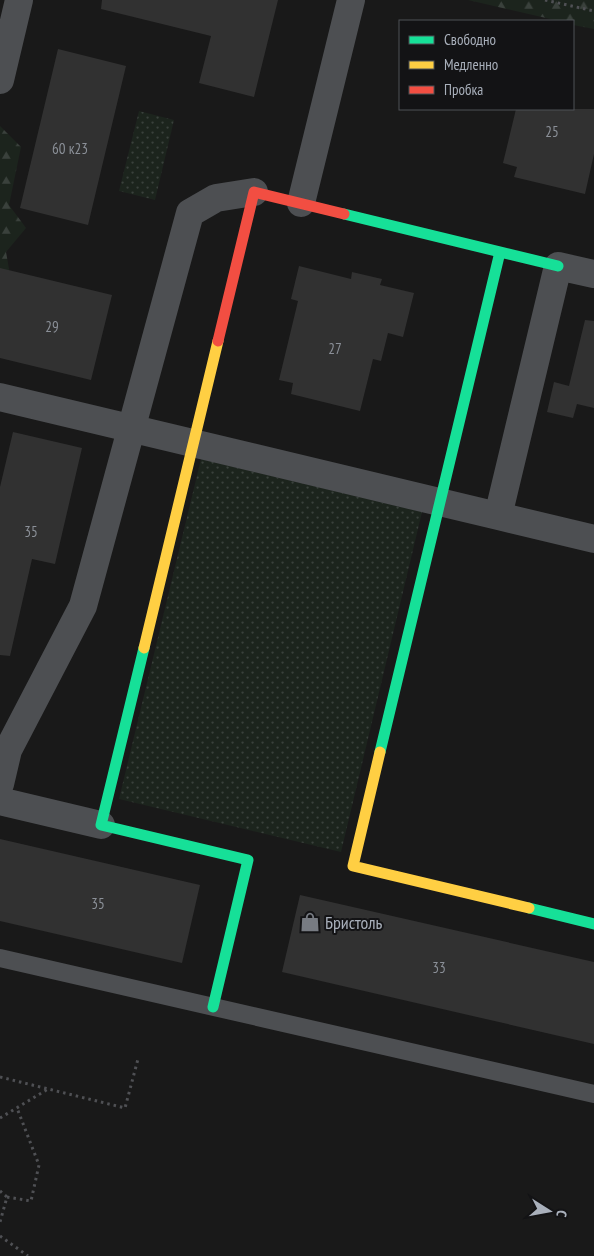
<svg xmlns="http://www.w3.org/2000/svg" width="594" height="1256" font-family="'PT Sans Narrow',sans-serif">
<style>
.forest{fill:url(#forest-firs)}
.park{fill:url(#park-dots)}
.building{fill:#313131}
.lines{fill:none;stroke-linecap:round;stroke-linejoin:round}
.path{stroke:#4f5054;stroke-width:3;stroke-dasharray:2.5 4;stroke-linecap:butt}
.lane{stroke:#4d4f52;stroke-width:18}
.street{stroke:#4d4f52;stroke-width:28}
.fast{stroke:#16e098;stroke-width:11}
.slow{stroke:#ffcf43;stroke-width:11}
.jam{stroke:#f24e42;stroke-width:11}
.labels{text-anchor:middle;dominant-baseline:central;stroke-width:4;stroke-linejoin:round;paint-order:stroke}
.number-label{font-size:15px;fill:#8b9098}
.poi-label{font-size:18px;fill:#a9b0bb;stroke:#131315;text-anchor:start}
</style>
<defs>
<pattern id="forest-firs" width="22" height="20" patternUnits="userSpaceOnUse" patternTransform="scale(1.25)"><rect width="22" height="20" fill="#1c241d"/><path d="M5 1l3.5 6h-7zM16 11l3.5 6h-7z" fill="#3a413c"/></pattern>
<pattern id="park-dots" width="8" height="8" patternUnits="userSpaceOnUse" patternTransform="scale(1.25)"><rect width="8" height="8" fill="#1c241d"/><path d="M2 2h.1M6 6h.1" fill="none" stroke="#3a413c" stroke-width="1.8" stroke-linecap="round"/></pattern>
</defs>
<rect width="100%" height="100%" fill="#191919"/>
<path class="forest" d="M 468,0 L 594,0 L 594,29 L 573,25 L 573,21 L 559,21 Z
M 0,126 L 21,147 L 9,205 L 26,228 L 6,252 L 19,325 L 0,330 Z"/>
<path class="park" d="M 139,111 L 174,120 L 155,200 L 119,191 Z
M 201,459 L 422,512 L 341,852 L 119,799 Z"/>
<path class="building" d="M 102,0 L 278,0 L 254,97 L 199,83 L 211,36 L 101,9 Z
M 58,49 L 126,66 L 88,225 L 20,208 Z
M 516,109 L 594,109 L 594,154 L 585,194 L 514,177 L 517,167 L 503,163 Z
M 299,266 L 351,279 L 352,272 L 382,279 L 380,285 L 414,293 L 403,337 L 388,333 L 381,361 L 373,359 L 360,411 L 291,394 L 293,383 L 279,380 L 298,301 L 291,299 Z
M 0,268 L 112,295 L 91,380 L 0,358 Z
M 585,320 L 594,321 L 594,408 L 577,404 L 573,418 L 547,412 L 554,382 L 569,386 Z
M 13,432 L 82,448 L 55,564 L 32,559 L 10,656 L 0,655 L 0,487 Z
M 0,839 L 200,885 L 182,963 L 0,921 Z
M 300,895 L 594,962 L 594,1044 L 282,972 Z"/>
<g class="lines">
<path class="path" d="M 545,0 L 594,11
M 0,1077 L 125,1108 L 138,1059
M 0,1118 L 48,1089
M 0,1191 L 7,1197 L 0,1222
M 7,1197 L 31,1201 L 39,1165 L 17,1108
M 0,1236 L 28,1256"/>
<path class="lane" d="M 0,958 L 594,1094"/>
<path class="street" d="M 0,80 L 19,0
M 301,203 L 351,0
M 594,274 L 558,266 L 498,516 L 594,539
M 0,397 L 498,516
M 0,784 L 8,750 L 83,606 L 190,213 L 216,198 L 254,192
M 0,801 L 101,825"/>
<path class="fast" d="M 344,214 L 558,266
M 144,648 L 101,825 L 248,860 L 213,1007
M 380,752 L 500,252
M 529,908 L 594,924"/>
<path class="slow" d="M 144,648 L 218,341
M 380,752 L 353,866 L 529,908"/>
<path class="jam" d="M 218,341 L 254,192 L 344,214"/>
</g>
<defs>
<symbol id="shop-bare" viewBox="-9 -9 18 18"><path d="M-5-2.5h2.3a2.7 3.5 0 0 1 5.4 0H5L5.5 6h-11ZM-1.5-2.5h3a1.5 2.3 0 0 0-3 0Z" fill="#777b82" stroke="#131315" stroke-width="2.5" paint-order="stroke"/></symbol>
</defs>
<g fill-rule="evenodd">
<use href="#shop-bare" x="296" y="908" width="28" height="28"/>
</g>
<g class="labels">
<g class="number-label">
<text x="552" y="131">25</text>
<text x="70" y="148">60 к23</text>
<text x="52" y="326">29</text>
<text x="335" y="348">27</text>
<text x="31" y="531">35</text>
<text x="98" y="903">35</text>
<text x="439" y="967">33</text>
</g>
<g class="poi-label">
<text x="325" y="922">Бристоль</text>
</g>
</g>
<rect x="399" y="20" width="175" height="90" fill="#131315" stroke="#4f5257"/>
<rect x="409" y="36" width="25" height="8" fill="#16e098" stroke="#4f5257"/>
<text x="444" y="45" font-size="15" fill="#a9b0bb">Свободно</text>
<rect x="409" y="61" width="25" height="8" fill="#ffcf43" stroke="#4f5257"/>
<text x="444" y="70" font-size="15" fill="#a9b0bb">Медленно</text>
<rect x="409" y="86" width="25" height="8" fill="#f24e42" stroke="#4f5257"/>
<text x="444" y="95" font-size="15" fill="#a9b0bb">Пробка</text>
<g transform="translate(549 1211) rotate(101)" stroke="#131315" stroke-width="4" paint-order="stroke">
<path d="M0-4L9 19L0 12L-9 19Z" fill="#a9b0bb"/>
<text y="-8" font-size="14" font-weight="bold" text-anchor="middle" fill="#a9b0bb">С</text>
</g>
</svg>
